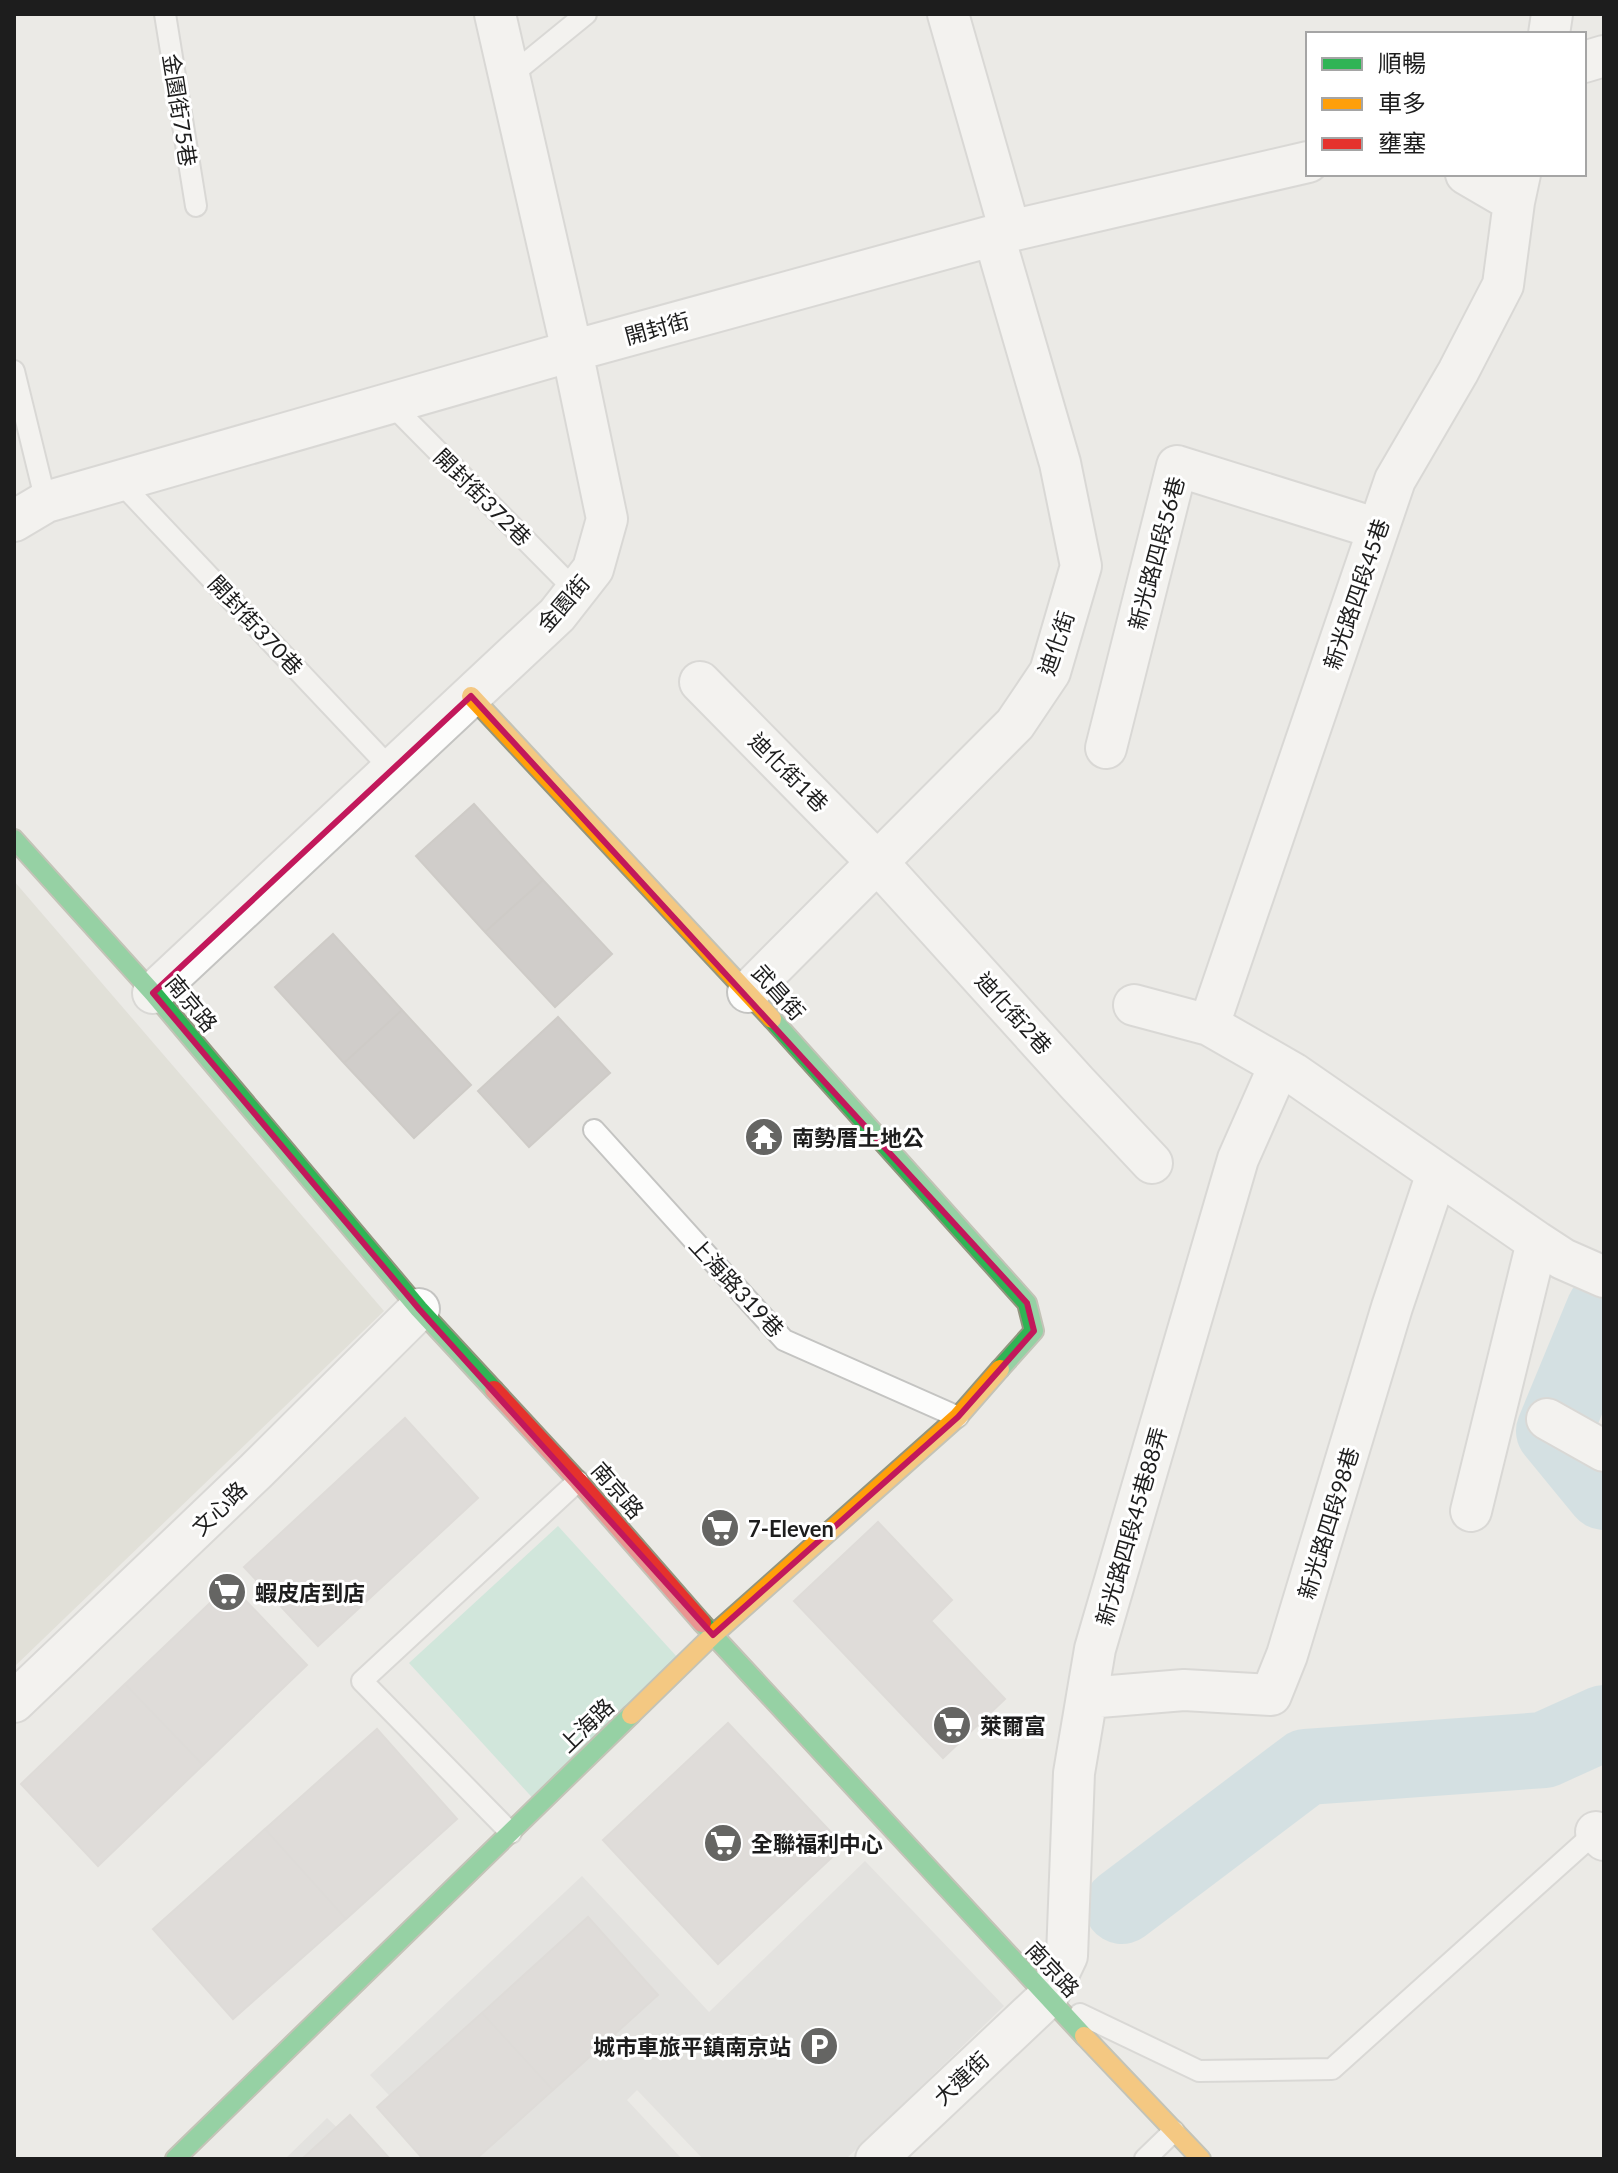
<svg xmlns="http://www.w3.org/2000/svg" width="1618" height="2173" font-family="Lato,'Noto Sans TC',sans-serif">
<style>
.residential{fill:#dad9d7}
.construction{fill:#d4d4c8}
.pitch{fill:#b1e2cf}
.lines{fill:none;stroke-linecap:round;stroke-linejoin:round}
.river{stroke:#b9d6de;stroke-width:76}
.building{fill:#d0cdca;stroke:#cecbc7;stroke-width:2}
.lane-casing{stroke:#c4c4c2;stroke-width:24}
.street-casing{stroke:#c4c4c2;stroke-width:44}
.fast-casing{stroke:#92957e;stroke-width:22}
.slow-casing{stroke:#92957e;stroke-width:22}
.jam-casing{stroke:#92957e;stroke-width:22}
.lane{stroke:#fcfcfb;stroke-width:20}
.street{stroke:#fcfcfb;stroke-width:40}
.fast{stroke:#30b455;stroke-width:18}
.slow{stroke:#ff9f0a;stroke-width:18}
.jam{stroke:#e5322d;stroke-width:18}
.marked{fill:none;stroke:#c2185b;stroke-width:6;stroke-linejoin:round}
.labels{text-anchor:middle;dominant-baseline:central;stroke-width:6;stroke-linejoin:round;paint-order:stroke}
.street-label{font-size:22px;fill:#1d1d1d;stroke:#fff}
.poi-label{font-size:22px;font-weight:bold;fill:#1d1d1d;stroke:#fff;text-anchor:start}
</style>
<rect width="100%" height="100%" fill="#ebeae6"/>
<path class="residential" d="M 865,1861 L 1004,2006 L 846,2159 L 703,2159 L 637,2090 L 627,2100 L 682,2159 L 449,2159 L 370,2075 L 582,1876 L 709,2012 Z
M 327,2118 L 370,2159 L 285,2159 Z"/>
<path class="construction" d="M 14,881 L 384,1311 L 14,1667 Z"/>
<path class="pitch" d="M 558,1526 L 688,1669 L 539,1805 L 409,1663 Z"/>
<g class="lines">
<path class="river" d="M 1604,1310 L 1554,1431 L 1604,1492
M 1122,1906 L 1306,1767 L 1544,1750 L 1604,1723"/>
</g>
<path class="building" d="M 474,804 L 543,880 L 485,932 L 416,856 Z
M 543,880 L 612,954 L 555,1007 L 485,932 Z
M 333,934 L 402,1010 L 344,1063 L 275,987 Z
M 402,1010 L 471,1085 L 414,1138 L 344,1063 Z
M 558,1017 L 610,1073 L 529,1147 L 478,1091 Z
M 405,1418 L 478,1498 L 318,1646 L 244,1567 Z
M 878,1522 L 952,1600 L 931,1621 L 1005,1699 L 943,1758 L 794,1601 Z
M 230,1584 L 307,1665 L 203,1765 L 125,1684 Z
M 125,1684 L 203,1765 L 98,1866 L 21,1784 Z
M 728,1723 L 844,1846 L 718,1964 L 603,1840 Z
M 377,1729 L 457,1819 L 346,1919 L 265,1829 Z
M 265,1829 L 346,1919 L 233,2019 L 153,1929 Z
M 588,1917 L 658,1995 L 553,2090 L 482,2013 Z
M 482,2013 L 553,2090 L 476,2159 L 423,2159 L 377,2107 Z
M 350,2115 L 390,2159 L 302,2159 Z"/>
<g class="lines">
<defs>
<path id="lane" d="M 165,14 L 196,206
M 510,76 L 586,14
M 14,371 L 46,502
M 390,403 L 576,591
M 119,481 L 392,770
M 594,1130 L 784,1340 L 958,1417
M 511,1833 L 362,1681 L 578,1481
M 1080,2014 L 1199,2071 L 1332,2069 L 1596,1832
M 1145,2159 L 1174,2131"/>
<path id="street" d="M 948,14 L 1010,231
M 1549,34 L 1552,14
M 1584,62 L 1604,56
M 1466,174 L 1514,202
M 14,521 L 46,502 L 572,351 L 1010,231 L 1308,162
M 700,682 L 877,862 L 1077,1083 L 1152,1163
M 1106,748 L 1177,466 L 1378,529
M 748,992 L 1015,724 L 1050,672 L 1081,566 L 1060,463 L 994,236
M 153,993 L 557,615 L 593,569 L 607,519 L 572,351 L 495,14
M 1134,1005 L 1209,1025 L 1293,1073 L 1537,1242 L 1563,1259 L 1604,1277
M 1209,1025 L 1395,480 L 1458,372 L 1503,285 L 1514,202 L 1520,174
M 1547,1419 L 1604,1451
M 1471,1511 L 1537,1242
M 1087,1698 L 1184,1690 L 1271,1695 L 1287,1655 L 1392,1307 L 1437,1173
M 14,1702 L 256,1471 L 419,1309
M 1596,1832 L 1604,1840
M 876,2159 L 1047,1998 L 1067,1956 L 1074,1773 L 1095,1649 L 1238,1159 L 1279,1066"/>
<path id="fast" d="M 14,839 L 153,993 L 419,1309 L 494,1390
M 772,1019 L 1027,1303 L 1034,1331 L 1000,1369
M 702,1623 L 1084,2036
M 175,2159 L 631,1715"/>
<path id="slow" d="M 471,696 L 772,1019
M 631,1715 L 713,1635 L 958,1417 L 1000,1369
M 1084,2036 L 1201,2159"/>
<path id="jam" d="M 494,1390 L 578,1481 L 702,1623"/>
</defs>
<use href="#lane" class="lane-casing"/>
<use href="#street" class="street-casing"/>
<use href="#fast" class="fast-casing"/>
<use href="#slow" class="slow-casing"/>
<use href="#jam" class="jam-casing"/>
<use href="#lane" class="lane"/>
<use href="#street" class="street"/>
<use href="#fast" class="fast"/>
<use href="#slow" class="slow"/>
<use href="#jam" class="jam"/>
</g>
<path d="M0 0H1618V2173H0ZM 471,696 L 1027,1303 L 1034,1331 L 958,1417 L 713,1635 L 419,1309 L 153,993 Z" fill="#ebeae6" fill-opacity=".55" fill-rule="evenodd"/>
<path class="marked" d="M 471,696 L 1027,1303 L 1034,1331 L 958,1417 L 713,1635 L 419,1309 L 153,993 Z"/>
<defs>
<symbol id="temple-disc" viewBox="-11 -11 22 22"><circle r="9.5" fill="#656563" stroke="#fff"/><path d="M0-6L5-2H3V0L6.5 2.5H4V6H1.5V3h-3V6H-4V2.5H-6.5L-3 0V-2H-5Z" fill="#fff"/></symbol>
<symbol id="supermarket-disc" viewBox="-11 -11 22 22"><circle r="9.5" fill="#656563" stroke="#fff"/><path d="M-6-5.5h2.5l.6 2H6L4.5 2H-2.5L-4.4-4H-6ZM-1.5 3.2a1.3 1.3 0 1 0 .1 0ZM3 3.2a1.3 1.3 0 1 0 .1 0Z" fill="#fff"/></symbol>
<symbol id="parking-disc" viewBox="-11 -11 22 22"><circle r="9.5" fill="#656563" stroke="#fff"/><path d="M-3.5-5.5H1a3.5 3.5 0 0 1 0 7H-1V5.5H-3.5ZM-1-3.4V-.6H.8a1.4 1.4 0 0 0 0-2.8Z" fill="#fff"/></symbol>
</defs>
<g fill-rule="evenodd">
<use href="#temple-disc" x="742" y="1115" width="44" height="44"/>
<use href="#supermarket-disc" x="698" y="1506" width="44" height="44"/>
<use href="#supermarket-disc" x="205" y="1570" width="44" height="44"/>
<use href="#supermarket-disc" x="930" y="1703" width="44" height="44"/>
<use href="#supermarket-disc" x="701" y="1821" width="44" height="44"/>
<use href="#parking-disc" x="797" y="2024" width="44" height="44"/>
</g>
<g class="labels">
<g class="street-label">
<text transform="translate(180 110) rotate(81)">金園街75巷</text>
<text transform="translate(657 328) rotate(-15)">開封街</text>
<text transform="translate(483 497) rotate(45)">開封街372巷</text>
<text transform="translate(1156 553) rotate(-75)">新光路四段56巷</text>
<text transform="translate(1356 594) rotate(-71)">新光路四段45巷</text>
<text transform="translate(563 603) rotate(-49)">金園街</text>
<text transform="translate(256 625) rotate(47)">開封街370巷</text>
<text transform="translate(1056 643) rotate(-71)">迪化街</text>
<text transform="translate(789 772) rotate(45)">迪化街1巷</text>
<text transform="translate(779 992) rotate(48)">武昌街</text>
<text transform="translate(192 1003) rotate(50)">南京路</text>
<text transform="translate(1014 1013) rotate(48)">迪化街2巷</text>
<text transform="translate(737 1287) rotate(47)">上海路319巷</text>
<text transform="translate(618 1490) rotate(49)">南京路</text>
<text transform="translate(219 1508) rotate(-44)">文心路</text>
<text transform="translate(1328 1523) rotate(-73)">新光路四段98巷</text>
<text transform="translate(1131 1526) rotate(-74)">新光路四段45巷88弄</text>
<text transform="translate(586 1725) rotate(-44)">上海路</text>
<text transform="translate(1053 1969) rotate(47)">南京路</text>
<text transform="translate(961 2078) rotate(-43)">大連街</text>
</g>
<g class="poi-label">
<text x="792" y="1137">南勢厝土地公</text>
<text x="748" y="1528">7-Eleven</text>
<text x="255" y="1592">蝦皮店到店</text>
<text x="980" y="1725">萊爾富</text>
<text x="751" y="1843">全聯福利中心</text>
<text x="791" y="2046" text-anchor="end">城市車旅平鎮南京站</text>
</g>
</g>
<rect width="1618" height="2173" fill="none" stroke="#1d1d1d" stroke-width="32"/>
<rect x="1306" y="32" width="280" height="144" fill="#ffffff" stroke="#a5a5a5" stroke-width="2"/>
<rect x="1322" y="58" width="40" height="12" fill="#30b455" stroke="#a5a5a5" stroke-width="2"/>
<text x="1378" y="72" font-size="24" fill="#1d1d1d">順暢</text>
<rect x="1322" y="98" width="40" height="12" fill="#ff9f0a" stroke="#a5a5a5" stroke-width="2"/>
<text x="1378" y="112" font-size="24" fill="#1d1d1d">車多</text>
<rect x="1322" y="138" width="40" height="12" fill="#e5322d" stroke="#a5a5a5" stroke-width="2"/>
<text x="1378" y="152" font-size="24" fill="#1d1d1d">壅塞</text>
</svg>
